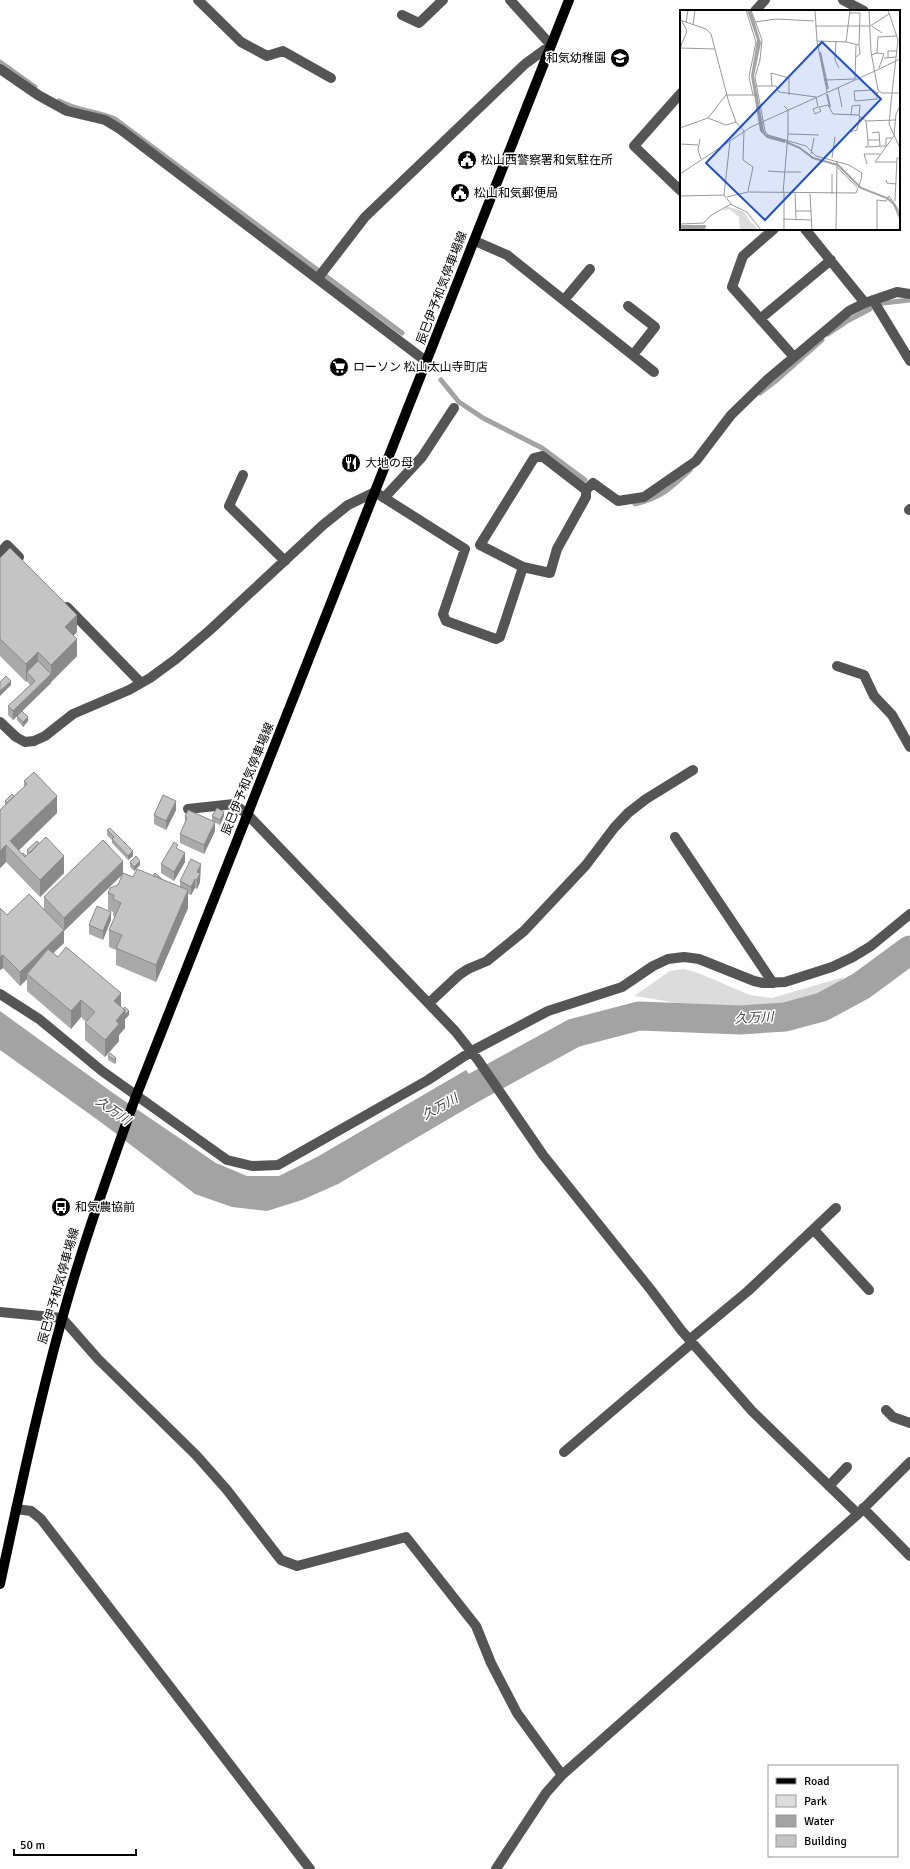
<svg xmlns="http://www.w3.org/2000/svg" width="910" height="1869" font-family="Signika,'Noto Sans JP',sans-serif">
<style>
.green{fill:#dcdcdc}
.water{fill:#a3a3a3}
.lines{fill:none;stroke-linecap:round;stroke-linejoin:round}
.stream{stroke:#a3a3a3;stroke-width:5}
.river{stroke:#a3a3a3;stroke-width:29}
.minor{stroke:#555;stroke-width:10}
.major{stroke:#000;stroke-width:10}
.wall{fill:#a9a9a9}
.shaded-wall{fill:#898989}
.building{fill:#c4c4c4;stroke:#898989}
.labels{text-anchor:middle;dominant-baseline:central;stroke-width:3;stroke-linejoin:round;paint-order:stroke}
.poi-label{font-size:12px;fill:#000;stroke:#fff;text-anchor:start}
.street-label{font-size:12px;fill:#000;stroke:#fff}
.water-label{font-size:13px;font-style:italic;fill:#444;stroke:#fff}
.inset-river{fill:none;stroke:#a3a3a3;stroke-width:2}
.inset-road{fill:none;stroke:#999;stroke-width:1}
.view{fill:#1d4ed8;fill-opacity:0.15;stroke:#1d4ed8;stroke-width:2}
.inset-edge{fill:none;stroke:#000;stroke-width:2}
</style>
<rect width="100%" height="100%" fill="#fff"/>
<path class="green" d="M 684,969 L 698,973 L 750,995 L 772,998 L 844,977 C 840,982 836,988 831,991 C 775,1026 696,1005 634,996 L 670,971 Z"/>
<path class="water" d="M 0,1011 L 113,1093 L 216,1163 L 247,1176 L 279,1176 L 317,1157 L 466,1070 L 486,1097 L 338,1184 L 302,1200 L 267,1211 L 232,1207 L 195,1194 L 102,1123 L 0,1050 Z"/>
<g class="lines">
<path class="stream" d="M 0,62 L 35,87
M 59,101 C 76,111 97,111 115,119 L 402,333
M 883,303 L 910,300
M 828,334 L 849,320 L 870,309
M 441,380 L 459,402 L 483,418 L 542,448 L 585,480
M 760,393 L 777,380 L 822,340
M 635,504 C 661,498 671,488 690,470"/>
<path class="river" d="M 442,1105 L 574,1033 L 639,1016 L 740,1020 L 785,1017 L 822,1007 L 861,986 L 910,950"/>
<path class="minor" d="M 198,0 L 241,42 L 267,56 L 283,51 L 331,78
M 843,0 L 864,11
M 755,11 L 765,0
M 402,15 L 419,23 L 443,0
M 0,69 L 38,95 L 67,111 L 105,120 L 120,129 L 427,362
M 681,93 L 634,146 L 681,191
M 774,229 L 743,256 L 732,287 L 794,357
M 805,229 L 865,303
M 475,241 L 507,255 L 654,372
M 318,278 L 365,217 L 525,64 L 551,45 L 510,0
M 564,300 L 590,269
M 873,300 L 910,361
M 628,306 L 655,327 L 633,355
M 760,319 L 831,260
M 243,475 L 229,506 L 285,561
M 384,498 L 422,457 L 454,408
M 909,510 L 910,509
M 0,553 L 7,545 L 19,557
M 523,567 L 550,573 L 557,549 L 586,497 L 586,490
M 67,607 L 141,683
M 837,666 L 864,675 L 874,696 L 892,715 L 910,747
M 0,722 L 16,737 L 25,742 L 34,741 L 45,736 L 73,714 L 129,690 L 150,678 L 176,659 L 210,630 L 323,525 L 348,505 L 375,492 L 465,549 L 443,614 L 446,621 L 496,639 L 500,637 L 523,567 L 480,545 L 534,458 L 542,456 L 586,490 L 593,483 L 618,501 L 644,497 L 696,461 L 731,415 L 768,379 L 849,311 L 865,303 L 897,292 L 910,294
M 188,809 L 234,804 L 248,815 L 455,1031 L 478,1060 L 543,1155 L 651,1290 L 681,1330 L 752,1411 L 858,1514
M 675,837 L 773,983
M 0,994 L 39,1019 L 102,1071 L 227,1160 L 252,1166 L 278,1165 L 428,1080 L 472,1051 L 548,1011 L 622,987 L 653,966 L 668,959 L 684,957 L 699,959 L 754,981 L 763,983 L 785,982 L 832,967 L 853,957 L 871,946 L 910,914
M 429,1003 L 459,975 L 468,969 L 487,961 L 524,931 L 586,865 L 614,828 L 628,813 L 646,799 L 693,770
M 814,1230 L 869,1290
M 0,1312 L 62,1318 L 98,1359 L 196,1455 L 227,1490 L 281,1560 L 297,1566 L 406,1537 L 476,1626 L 491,1663 L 517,1713 L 562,1775
M 689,1340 L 748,1291 L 836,1208
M 886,1410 L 893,1417 L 910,1423
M 564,1452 L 692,1343
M 829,1486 L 847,1467
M 863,1508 L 910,1556
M 16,1509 L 31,1511 L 41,1519 L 310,1869
M 496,1869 L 546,1793 L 562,1775 L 858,1514 L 910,1462"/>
<path class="major" d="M 0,1584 C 19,1495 38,1406 62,1319 C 82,1246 108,1175 133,1104 L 569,0"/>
</g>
<path class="wall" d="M 0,558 L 77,632 L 74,635 L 77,656 L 51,682 L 51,683 L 13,720 L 8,715 L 8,706 L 30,685 L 27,681 L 26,682 L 0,656 Z
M 17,716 L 28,721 L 23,727 L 17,720 Z
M 24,781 L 57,813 L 19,850 L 22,854 L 26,856 L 27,855 L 27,850 L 64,873 L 40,897 L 6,862 L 0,868 L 0,810 L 5,805 L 5,801 L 14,796 L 24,787 Z
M 176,810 L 166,830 L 154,824 L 154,815 Z
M 212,816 L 224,816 L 220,825 L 212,821 Z
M 185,817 L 215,831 L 204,854 L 180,843 L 180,834 L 185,823 Z
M 107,830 L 133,856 L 128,860 L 112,843 L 112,840 L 107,835 Z
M 178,849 L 185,862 L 174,881 L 161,873 L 161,864 Z
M 130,862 L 140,865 L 134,871 L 130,867 Z
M 123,873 L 133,877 L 162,879 L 180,887 L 180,881 L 201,873 L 200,874 L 200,882 L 197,889 L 195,888 L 191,895 L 188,894 L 188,908 L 156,982 L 116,965 L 116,950 L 109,947 L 109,930 L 115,917 L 113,916 L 113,912 L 108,910 L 108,893 L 118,885 L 122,875 L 64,931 L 64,943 L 53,953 L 121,1007 L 129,1015 L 125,1019 L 125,1028 L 119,1035 L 119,1041 L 105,1057 L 85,1040 L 85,1023 L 86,1022 L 81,1017 L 71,1029 L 27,991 L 27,979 L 20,986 L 3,968 L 0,970 L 0,908 L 7,915 L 44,909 L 44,897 Z
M 111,920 L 103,940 L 89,934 L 89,925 Z
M 108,1056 L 116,1058 L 116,1062 L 115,1064 L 108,1060 Z"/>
<path class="shaded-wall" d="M 77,615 L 77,632 L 65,644 L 65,627 Z
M 77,639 L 77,656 L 51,682 L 51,665 Z
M 38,652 L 38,669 L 27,672 L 27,681 L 26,682 L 26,664 Z
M 51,674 L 51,683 L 13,720 L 13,711 Z
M 11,681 L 11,685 L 0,696 L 0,691 Z
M 28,717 L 28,721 L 23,727 L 23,722 Z
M 57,796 L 57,813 L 15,854 L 10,841 Z
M 176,801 L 176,810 L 166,830 L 166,821 Z
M 224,812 L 224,816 L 220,825 L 220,820 Z
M 215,822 L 215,831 L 204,854 L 204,845 Z
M 6,845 L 6,862 L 0,868 L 0,851 Z
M 133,851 L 133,856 L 128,860 L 128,856 Z
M 185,853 L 185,862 L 174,881 L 174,872 Z
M 64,856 L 64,873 L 40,897 L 40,880 Z
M 123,861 L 123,874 L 64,931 L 64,918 Z
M 140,861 L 140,865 L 134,871 L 134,867 Z
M 201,864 L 200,882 L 197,889 L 197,872 Z
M 195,879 L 195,888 L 191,895 L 191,887 Z
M 188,890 L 188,908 L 156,982 L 156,965 Z
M 111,912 L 111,920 L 103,940 L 103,931 Z
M 64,930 L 64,943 L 29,976 L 27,974 L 27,979 L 20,986 L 20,972 Z
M 3,955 L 3,968 L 0,970 L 0,957 Z
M 121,993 L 121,1010 L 114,1001 Z
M 81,1000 L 81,1017 L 71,1029 L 71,1011 Z
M 125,1010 L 129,1011 L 129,1015 L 125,1019 L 125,1028 L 119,1035 L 119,1041 L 105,1057 L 105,1040 L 116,1021 Z
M 116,1058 L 116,1062 L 115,1064 L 115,1060 Z"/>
<path class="building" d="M 10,548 L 77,615 L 65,627 L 77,639 L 51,665 L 38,652 L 26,664 L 0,639 L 0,558 Z
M 38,661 L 51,674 L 13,711 L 8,706 L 35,681 L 27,672 Z
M 6,676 L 11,681 L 0,691 L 0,682 Z
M 22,711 L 28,717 L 23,722 L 17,716 Z
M 34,772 L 57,796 L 10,841 L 25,857 L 46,837 L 64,856 L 40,880 L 6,845 L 0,851 L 0,810 L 27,784 L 24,781 Z
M 12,794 L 14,796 L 7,803 L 5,801 Z
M 163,795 L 176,801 L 166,821 L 154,815 Z
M 217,808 L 224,812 L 220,820 L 212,816 Z
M 188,810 L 215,822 L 204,845 L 180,834 L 187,818 L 185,817 Z
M 110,828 L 133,851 L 128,856 L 112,839 L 114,837 L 107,830 Z
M 103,840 L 123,861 L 64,918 L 44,897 Z
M 37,841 L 39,843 L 30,853 L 27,850 Z
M 174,842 L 178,845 L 176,848 L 185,853 L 174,872 L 161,864 Z
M 23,853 L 26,856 L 25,857 L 22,854 Z
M 136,856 L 140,861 L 134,867 L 130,862 Z
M 191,859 L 201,864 L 197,872 L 200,873 L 197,880 L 195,879 L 191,887 L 180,881 Z
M 137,869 L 188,890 L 156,965 L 116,948 L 122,935 L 109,930 L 121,903 L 113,899 L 114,895 L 108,893 L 110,888 L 118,885 L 123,873 L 133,877 Z
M 155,873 L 162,879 L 153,875 Z
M 29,894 L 64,930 L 20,972 L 3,955 L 0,957 L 0,908 L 7,915 Z
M 97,906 L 111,912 L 103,931 L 89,925 Z
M 66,947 L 121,993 L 114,1001 L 125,1010 L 116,1021 L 119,1024 L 105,1040 L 85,1023 L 95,1012 L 81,1000 L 71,1011 L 27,974 L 48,949 L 58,957 Z
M 125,1007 L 129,1011 L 125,1015 L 125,1010 L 123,1009 Z
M 110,1053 L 116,1058 L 115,1060 L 108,1056 Z"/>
<defs>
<symbol id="school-disc" viewBox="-11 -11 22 22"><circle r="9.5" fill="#000" stroke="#fff"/><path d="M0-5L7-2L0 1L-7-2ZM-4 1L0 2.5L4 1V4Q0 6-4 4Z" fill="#fff"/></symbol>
<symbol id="civic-disc" viewBox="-11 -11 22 22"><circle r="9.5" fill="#000" stroke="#fff"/><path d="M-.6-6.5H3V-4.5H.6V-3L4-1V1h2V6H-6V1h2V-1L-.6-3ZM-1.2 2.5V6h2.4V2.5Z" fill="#fff"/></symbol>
<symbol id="supermarket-disc" viewBox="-11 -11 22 22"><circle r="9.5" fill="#000" stroke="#fff"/><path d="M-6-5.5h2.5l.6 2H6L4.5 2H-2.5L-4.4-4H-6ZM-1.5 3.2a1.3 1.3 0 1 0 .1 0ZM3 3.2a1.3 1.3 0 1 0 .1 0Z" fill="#fff"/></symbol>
<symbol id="restaurant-disc" viewBox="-11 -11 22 22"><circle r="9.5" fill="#000" stroke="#fff"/><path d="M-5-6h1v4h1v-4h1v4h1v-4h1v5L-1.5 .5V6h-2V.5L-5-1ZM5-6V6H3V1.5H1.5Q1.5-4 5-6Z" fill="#fff"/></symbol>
<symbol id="bus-disc" viewBox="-11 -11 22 22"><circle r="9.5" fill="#000" stroke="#fff"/><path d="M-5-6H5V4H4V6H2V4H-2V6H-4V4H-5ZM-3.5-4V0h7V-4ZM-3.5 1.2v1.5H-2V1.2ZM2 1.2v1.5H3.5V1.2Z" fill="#fff"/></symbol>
</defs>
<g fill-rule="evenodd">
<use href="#school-disc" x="609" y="47" width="22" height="22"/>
<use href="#civic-disc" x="456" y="149" width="22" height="22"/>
<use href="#civic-disc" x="449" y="182" width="22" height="22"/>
<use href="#supermarket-disc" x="328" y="356" width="22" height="22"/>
<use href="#restaurant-disc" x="340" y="452" width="22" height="22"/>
<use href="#bus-disc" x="50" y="1196" width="22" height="22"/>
</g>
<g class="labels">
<g class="poi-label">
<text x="606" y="58" text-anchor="end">和気幼稚園</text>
<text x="481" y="160">松山西警察署和気駐在所</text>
<text x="474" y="193">松山和気郵便局</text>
<text x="353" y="367">ローソン 松山太山寺町店</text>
<text x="365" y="463">大地の母</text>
<text x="75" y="1207">和気農協前</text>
</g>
<g class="street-label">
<text transform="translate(442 288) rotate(-69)">辰巳伊予和気停車場線</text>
<text transform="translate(248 779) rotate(-68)">辰巳伊予和気停車場線</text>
<text transform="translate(59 1286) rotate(-74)">辰巳伊予和気停車場線</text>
</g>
<g class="water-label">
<text transform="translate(754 1018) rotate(-3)">久万川</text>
<text transform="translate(440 1107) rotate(-29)">久万川</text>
<text transform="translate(113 1111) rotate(35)">久万川</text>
</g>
</g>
<g transform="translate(680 10)">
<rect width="220" height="220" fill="#fff"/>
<path d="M 47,196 L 64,202 L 71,213 L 74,214 L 78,220 L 60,220 L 59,207 L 49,199 L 43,201 Z" fill="#dcdcdc"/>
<path d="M 67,0 L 71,0 L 81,33 L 74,66 L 84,121 L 87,125 L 106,130 L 105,133 L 87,128 L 80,121 L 71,66 L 77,30 ZM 2,215 L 26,215 L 26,216 L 25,220 L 3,220 L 0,217 Z" fill="#a3a3a3"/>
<path class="inset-river" d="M 140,42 L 148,79M 147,84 L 150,97M 106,132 L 120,138 L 133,148 L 158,155 L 181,178 L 207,188 L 214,194 L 220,208"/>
<path class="inset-road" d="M 66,0 L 76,32 L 69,67 L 73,85M 135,0 L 137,31 L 147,82M 189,0 L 191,42 L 198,80 L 202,83 L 220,83M 208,0 L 218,30 L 212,83M 0,10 L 26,19 L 31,24 L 49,93 L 56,112 L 64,121 L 63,150 L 73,157 L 68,181M 2,11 L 7,21 L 0,38 L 35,39M 6,12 L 8,0M 75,12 L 96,9 L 134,11M 13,15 L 15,0M 135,16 L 189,16M 190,16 L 209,4M 192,16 L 202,23M 137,31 L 166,32 L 179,35 L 180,3 L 170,3M 156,32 L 155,50 L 159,58M 166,32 L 170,0M 197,43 L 204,44 L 199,58M 191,45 L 197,43 L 198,27 L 216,26M 176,47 L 180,44 L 179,35M 204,48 L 216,47M 208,48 L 208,41 L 217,41M 195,61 L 220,49M 146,70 L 175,69 L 176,35M 76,76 L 96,76 L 99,82 L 136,87 L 138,97 L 133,99 L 135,104 L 141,101 L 139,97 L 148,95 L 153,104 L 178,105 L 186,111M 92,76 L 91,63 L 109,68 L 109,85M 158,77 L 162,97M 197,83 L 197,89 L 175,91 L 174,81 L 193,80 L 197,83 L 199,82M 212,83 L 209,114 L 220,138M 46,85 L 78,85M 171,105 L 172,96 L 180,95 L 179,106M 28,108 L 46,115 L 56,112M 0,118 L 28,108 L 46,85M 169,122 L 177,120 L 180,106M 192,123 L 199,122 L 200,136M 108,124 L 139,125M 20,129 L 18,140 L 21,149M 188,130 L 186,111 L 215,110M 0,134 L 18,135M 188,136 L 188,130 L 200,130M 185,137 L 206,136 L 206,128 L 212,128M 131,144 L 134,128M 152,148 L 155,127M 195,152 L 214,126 L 216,104 L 220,96M 195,152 L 217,152M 187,154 L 184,144 L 200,144M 157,157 L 177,177M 88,161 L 103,162M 103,162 L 121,162M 0,164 L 71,117 L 195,61M 152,164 L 152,184M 206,170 L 207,173 L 216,174M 103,183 L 108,124 L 108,100 L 104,96M 115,183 L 116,210M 130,184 L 132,220M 44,185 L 50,131M 0,186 L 44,185 L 52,195 L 67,202 L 81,220M 47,187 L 68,182 L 176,183 L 181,170 L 182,163 L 169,155 L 136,146 L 126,136 L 88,125 L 85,121 L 75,67 L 80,50 L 82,30 L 71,0M 215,191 L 217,148 L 220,148M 116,201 L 132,201M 103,209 L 132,210M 0,214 L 24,213 L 30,206 L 51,194M 104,220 L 104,183M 156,220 L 157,151M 197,220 L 197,190 L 206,191 L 209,186 L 220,202"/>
<path class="view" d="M 142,32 L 201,89 L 85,210 L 26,153 Z"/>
<rect width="220" height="220" class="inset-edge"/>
</g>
<rect x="768" y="1765" width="130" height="92" fill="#ffffff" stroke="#999999"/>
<rect x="776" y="1778" width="20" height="6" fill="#000000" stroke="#999999"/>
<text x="804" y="1785" font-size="12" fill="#000000">Road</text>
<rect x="776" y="1795" width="20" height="12" fill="#dcdcdc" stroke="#999999"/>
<text x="804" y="1805" font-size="12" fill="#000000">Park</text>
<rect x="776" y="1815" width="20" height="12" fill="#a3a3a3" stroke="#999999"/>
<text x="804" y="1825" font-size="12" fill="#000000">Water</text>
<rect x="776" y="1835" width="20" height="12" fill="#c4c4c4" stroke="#999999"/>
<text x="804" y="1845" font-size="12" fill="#000000">Building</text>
<path d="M14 1849v6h122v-6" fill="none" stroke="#000000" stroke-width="2"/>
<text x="20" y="1849" font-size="12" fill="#000000" stroke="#ffffff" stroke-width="3" paint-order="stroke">50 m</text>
</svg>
